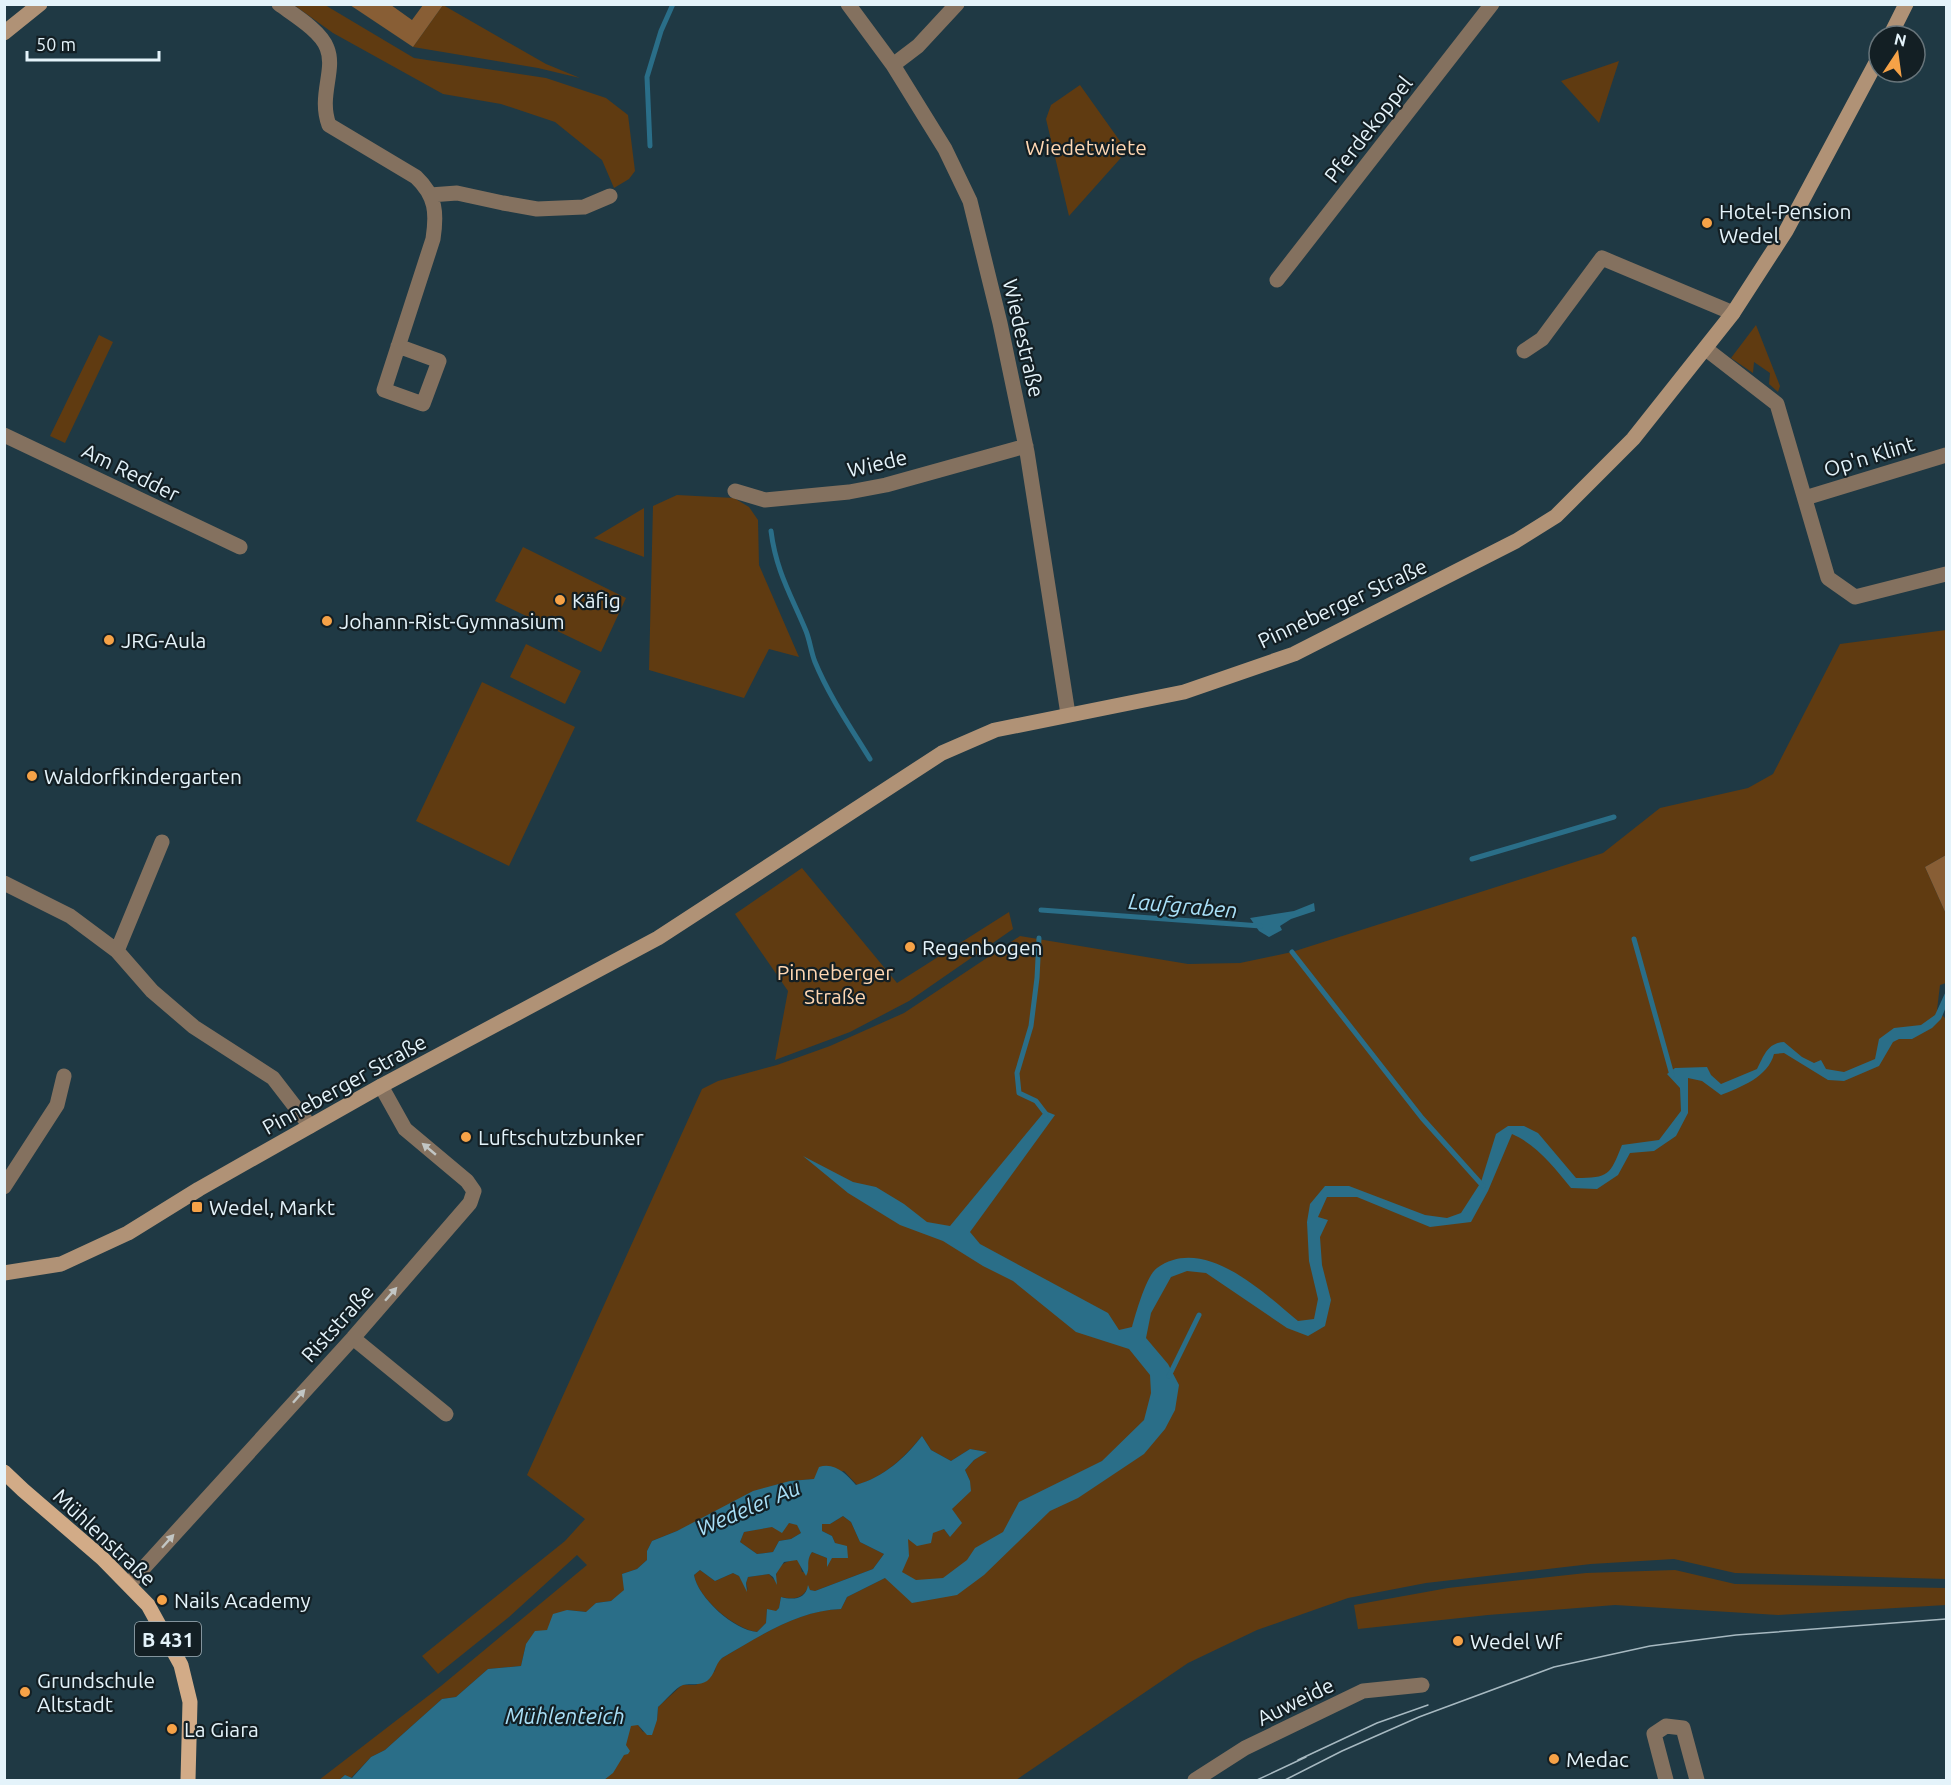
<svg xmlns="http://www.w3.org/2000/svg" width="1951" height="1785" font-family="Ubuntu,sans-serif">
<style>
.green{fill:#603b11}
.forest{fill:#885e35}
.water{fill:#2a6e88;fill-rule:evenodd}
.lines{fill:none;stroke-linecap:round;stroke-linejoin:round}
.stream{stroke:#2a6e88;stroke-width:5}
.street{stroke:#84715f;stroke-width:15}
.secondary{stroke:#b09276;stroke-width:15}
.primary{stroke:#d2ab87;stroke-width:15}
.tram{stroke:#a7b9c1;stroke-width:1.5}
.oneway{fill:#c2c6c4}
.poi-dot{fill:#f6a247;stroke:#131f24;stroke-width:2}
.labels{text-anchor:middle;dominant-baseline:central;stroke-width:4.5;stroke-linejoin:round;paint-order:stroke}
.shield{fill:#131f24;stroke:#a5b3ba;stroke-width:1.5}
.shield-label{font-size:20px;font-weight:bold;fill:#e4f3fa}
.street-label{font-size:21px;fill:#e4f3fa;stroke:#131f24}
.park-label{font-size:21px;fill:#ffd7b3;stroke:#131f24}
.poi-label{font-size:21px;fill:#e4f3fa;stroke:#131f24;text-anchor:start}
.water-label{font-size:22px;font-style:italic;fill:#a9e0f8;stroke:#131f24}
</style>
<rect width="100%" height="100%" fill="#1f3944"/>
<path class="green" d="M 294,5 L 325,5 L 414,58 L 546,78 L 606,98 L 628,115 L 635,171 L 629,179 L 614,188 L 602,160 L 555,122 L 501,104 L 443,94 L 333,33 Z
M 443,5 L 546,64 L 580,78 L 538,68 L 413,47 Z
M 1619,61 L 1599,123 L 1561,81 Z
M 1080,85 L 1127,151 L 1069,216 L 1046,119 L 1051,105 Z
M 1756,325 L 1780,386 L 1778,392 L 1769,384 L 1770,373 L 1754,362 L 1753,373 L 1731,358 Z
M 99,335 L 113,342 L 65,443 L 50,436 Z
M 677,495 L 734,498 L 749,507 L 758,520 L 759,565 L 799,657 L 769,649 L 744,698 L 649,670 L 653,506 Z
M 644,508 L 644,557 L 594,538 Z
M 523,547 L 626,598 L 601,652 L 495,601 Z
M 1946,630 L 1946,855 L 1925,867 L 1946,914 L 1946,983 L 1940,985 L 1937,1010 L 1946,1019 L 1946,1579 L 1735,1573 L 1674,1559 L 1591,1564 L 1426,1583 L 1348,1598 L 1257,1630 L 1188,1663 L 1016,1780 L 604,1780 C 625,1763 622,1748 631,1725 L 638,1725 L 643,1732 L 657,1720 L 658,1707 L 682,1685 L 696,1685 L 715,1671 L 716,1663 L 722,1658 C 758,1637 798,1610 841,1609 L 847,1597 L 885,1578 L 908,1538 L 944,1529 L 950,1537 L 952,1509 L 970,1481 L 965,1470 L 974,1460 L 986,1452 L 970,1449 L 951,1461 L 931,1450 L 922,1436 C 904,1458 884,1477 857,1485 L 844,1471 L 817,1476 L 815,1479 L 790,1481 L 677,1531 L 652,1541 L 647,1551 L 647,1560 L 637,1569 L 622,1574 L 625,1590 L 611,1601 L 596,1603 L 587,1612 L 567,1610 L 547,1630 L 526,1644 L 521,1666 L 488,1669 L 456,1697 L 442,1699 L 385,1750 L 371,1757 L 351,1778 L 345,1775 L 339,1780 L 319,1780 L 441,1686 L 587,1565 L 577,1555 L 509,1617 L 438,1674 L 422,1656 L 565,1541 L 585,1519 L 527,1475 L 702,1089 L 718,1081 L 777,1065 L 830,1046 L 904,1013 L 1020,936 L 1188,964 L 1240,963 L 1292,952 L 1603,853 L 1660,808 L 1748,788 L 1773,774 L 1840,644 Z
M 526,644 L 581,671 L 565,704 L 510,677 Z
M 482,682 L 575,727 L 509,866 L 416,821 Z
M 802,868 L 897,983 L 1009,912 L 1013,929 L 909,1001 L 850,1032 L 775,1060 L 788,991 L 735,914 Z
M 843,1516 L 851,1522 L 860,1542 L 884,1554 L 873,1569 L 815,1591 L 810,1590 L 808,1587 C 803,1599 793,1600 781,1597 L 779,1608 L 775,1612 L 767,1609 L 766,1623 L 757,1632 C 734,1629 698,1598 694,1575 L 700,1570 L 715,1581 L 733,1573 L 739,1576 L 748,1590 L 746,1583 L 748,1577 L 769,1574 L 776,1582 C 775,1567 782,1562 797,1559 L 799,1561 L 802,1572 L 808,1572 L 807,1559 L 812,1552 L 827,1558 L 827,1566 L 835,1543 L 832,1536 L 822,1531 L 822,1524 L 830,1524 Z
M 789,1523 L 797,1524 L 801,1533 L 791,1539 L 779,1541 L 773,1552 L 757,1554 L 740,1542 L 744,1532 Z
M 1675,1570 L 1735,1584 L 1946,1588 L 1946,1605 L 1778,1615 L 1615,1605 L 1488,1615 L 1358,1629 L 1354,1605 L 1448,1588 L 1586,1573 Z"/>
<path class="forest" d="M 350,5 L 391,5 L 412,20 L 423,5 L 443,5 L 413,47 Z
M 1946,855 L 1946,914 L 1925,867 Z"/>
<path class="water" d="M 1314,903 L 1315,911 L 1291,919 L 1280,926 L 1282,930 L 1269,937 L 1259,931 L 1250,918 L 1294,911 Z
M 1946,991 L 1946,1007 L 1941,1019 L 1932,1028 L 1912,1039 L 1899,1039 L 1893,1042 L 1879,1066 L 1844,1081 L 1828,1080 L 1784,1053 L 1774,1054 C 1768,1077 1741,1087 1721,1095 L 1702,1081 L 1688,1078 L 1688,1113 L 1676,1136 L 1654,1151 L 1630,1153 L 1618,1175 L 1597,1189 L 1571,1188 C 1554,1167 1537,1145 1512,1134 L 1488,1191 L 1471,1222 L 1430,1227 L 1357,1197 L 1327,1197 L 1318,1217 L 1328,1220 L 1320,1237 L 1322,1265 L 1331,1300 L 1325,1326 L 1308,1336 L 1287,1328 L 1206,1273 L 1187,1271 L 1171,1277 L 1151,1313 L 1146,1338 L 1168,1364 L 1179,1385 L 1175,1410 L 1165,1429 L 1144,1454 L 1078,1498 L 1050,1511 L 984,1575 L 957,1595 L 912,1603 L 885,1578 L 847,1597 L 841,1609 C 799,1610 758,1637 722,1658 C 715,1664 715,1675 707,1681 C 699,1686 691,1683 683,1685 C 675,1688 665,1701 658,1707 L 657,1720 L 652,1735 L 647,1735 L 638,1725 L 631,1726 L 626,1745 L 630,1751 L 628,1754 L 624,1755 L 613,1773 L 604,1780 L 339,1780 L 345,1775 L 352,1778 L 371,1757 L 385,1750 L 442,1699 L 456,1697 L 488,1669 L 521,1666 L 526,1644 L 535,1631 L 547,1630 L 553,1614 L 567,1610 L 586,1612 L 596,1603 L 611,1601 L 624,1590 L 622,1574 L 637,1569 L 647,1560 L 647,1551 L 652,1541 L 677,1531 L 753,1491 L 790,1481 L 814,1479 L 819,1467 C 835,1462 846,1474 856,1485 C 884,1477 905,1458 922,1436 L 931,1450 L 951,1461 L 970,1449 L 987,1452 L 974,1460 L 965,1470 L 970,1481 L 971,1491 L 952,1509 L 962,1523 L 950,1537 L 944,1529 L 933,1533 L 931,1543 L 917,1546 L 908,1539 L 909,1556 L 902,1572 L 916,1580 L 943,1578 L 967,1560 L 975,1548 L 1003,1532 L 1019,1502 L 1102,1461 L 1144,1420 L 1151,1393 L 1150,1375 L 1129,1349 L 1076,1332 L 1013,1281 L 983,1266 L 943,1241 L 900,1225 L 848,1193 L 803,1156 L 853,1182 L 876,1187 L 904,1204 L 927,1222 L 950,1226 L 1045,1111 L 1055,1115 L 970,1232 L 980,1244 L 1108,1313 L 1119,1330 L 1132,1327 C 1136,1313 1146,1276 1157,1268 C 1204,1234 1264,1293 1298,1321 L 1314,1319 L 1318,1299 L 1309,1261 L 1307,1222 L 1310,1204 L 1325,1186 L 1349,1186 L 1425,1215 L 1447,1218 L 1461,1213 L 1481,1182 L 1496,1134 L 1508,1126 L 1524,1126 L 1538,1133 L 1576,1178 C 1609,1178 1610,1175 1622,1145 L 1659,1140 L 1681,1111 L 1680,1088 L 1667,1074 L 1675,1068 L 1707,1067 L 1711,1075 L 1721,1084 L 1757,1069 C 1764,1056 1767,1043 1784,1042 L 1802,1057 L 1814,1063 L 1821,1060 L 1826,1069 L 1844,1072 L 1875,1059 L 1879,1039 L 1894,1028 L 1921,1025 L 1935,1015 ZM 843,1516 L 851,1522 L 860,1542 L 884,1554 L 873,1569 L 815,1591 L 810,1590 L 808,1585 C 806,1600 792,1600 781,1597 L 779,1608 L 776,1611 L 767,1609 L 766,1623 L 757,1632 C 734,1630 698,1598 694,1575 L 700,1570 L 715,1581 L 733,1573 L 739,1576 L 747,1592 L 746,1583 L 748,1577 L 769,1574 L 773,1577 L 777,1585 L 776,1574 L 784,1562 L 797,1560 L 806,1576 C 811,1568 805,1562 812,1552 L 827,1558 L 827,1567 L 832,1558 L 848,1558 L 847,1546 L 835,1543 L 832,1536 L 822,1531 L 822,1524 L 830,1524 ZM 789,1523 L 797,1525 L 801,1533 L 791,1539 L 779,1541 L 773,1552 L 757,1554 L 740,1542 L 744,1532 L 772,1527 L 782,1533 Z"/>
<g class="lines">
<path class="stream" d="M 650,146 L 647,77 L 661,31 L 673,4
M 771,531 C 776,571 791,595 806,631 C 810,641 811,652 815,662 C 829,696 851,728 870,759
M 1472,859 L 1614,817
M 1041,910 L 1261,926
M 1039,938 L 1037,978 L 1031,1026 L 1017,1073 L 1019,1093 L 1036,1101 L 1046,1114 L 1045,1116
M 1634,939 L 1672,1075
M 1292,952 L 1422,1118 L 1483,1186
M 1169,1376 L 1199,1315"/>
<path class="street" d="M 279,4 C 294,15 321,31 327,48 C 336,70 318,96 329,125 L 416,177 C 436,196 437,213 433,239 L 384,390 L 423,404 L 439,361 L 398,346
M 848,4 L 893,65 L 945,149 L 970,201 L 1000,323 L 1027,452 L 1068,714
M 893,65 L 918,46 L 957,4
M 430,195 L 457,193 L 503,203 L 537,209 L 584,207 L 610,196
M 1277,280 L 1492,4
M 1706,349 L 1777,404 L 1828,578 L 1855,597 L 1946,574
M 1524,351 L 1542,339 L 1602,258 L 1733,313
M 4,435 L 240,547
M 735,491 L 765,500 L 849,492 L 886,485 L 1026,446
M 1805,498 L 1946,455
M 4,883 L 70,916 L 117,951 L 152,991 L 194,1027 L 273,1078 L 310,1126
M 117,951 L 162,842
M 4,1187 L 57,1105 L 64,1076
M 353,1338 L 446,1414
M 129,1584 L 353,1338 L 470,1203 L 474,1191 L 467,1181 L 405,1129 L 381,1086
M 1195,1780 L 1245,1748 L 1363,1691 L 1422,1685
M 1666,1780 L 1654,1734 L 1666,1726 L 1683,1728 L 1697,1780"/>
<path class="secondary" d="M 4,33 L 40,4
M 1890,36 L 1906,4
M 4,1273 L 61,1264 L 128,1233 L 199,1189 L 381,1086 L 658,938 L 942,753 L 995,730 L 1184,692 L 1294,654 L 1516,541 L 1556,516 L 1633,439 L 1733,313 L 1786,231 L 1879,57"/>
<path class="primary" d="M 4,1472 L 23,1490 L 102,1558 L 148,1605 L 181,1665 L 190,1702 L 188,1780"/>
<path class="tram" d="M 1298,1760 L 1377,1723 L 1428,1705
M 1257,1780 L 1306,1757
M 1285,1780 L 1342,1751 L 1419,1717 L 1554,1667 L 1650,1646 L 1736,1635 L 1946,1619"/>
</g>
<defs><path id="oneway-solid" d="M-6-.8H1V-3.2L6.5 0L1 3.2V.8H-6Z" transform="scale(1.5)"/></defs>
<g class="oneway">
<use href="#oneway-solid" transform="translate(429 1149) rotate(-140)"/>
<use href="#oneway-solid" transform="translate(391 1294) rotate(-49)"/>
<use href="#oneway-solid" transform="translate(299 1396) rotate(-48)"/>
<use href="#oneway-solid" transform="translate(168 1541) rotate(-48)"/>
</g>
<g class="poi-dot">
<circle cx="1707" cy="223" r="6"/>
<circle cx="560" cy="600" r="6"/>
<circle cx="327" cy="621" r="6"/>
<circle cx="109" cy="640" r="6"/>
<circle cx="32" cy="776" r="6"/>
<circle cx="910" cy="947" r="6"/>
<circle cx="466" cy="1137" r="6"/>
<rect x="191" y="1201" width="12" height="12" rx="3"/>
<circle cx="162" cy="1600" r="6"/>
<circle cx="1458" cy="1641" r="6"/>
<circle cx="25" cy="1692" r="6"/>
<circle cx="172" cy="1729" r="6"/>
<circle cx="1554" cy="1759" r="6"/>
</g>
<g class="labels">
<rect class="shield" x="135" y="1622" width="66" height="34" rx="4.5"/>
<g class="shield-label">
<text x="168" y="1639">B 431</text>
</g>
<g class="street-label">
<text transform="translate(1368 129) rotate(-52)">Pferdekoppel</text>
<text transform="translate(1024 338) rotate(77)">Wiedestraße</text>
<text transform="translate(1869 456) rotate(-17)">Op'n Klint</text>
<text transform="translate(877 463) rotate(-13)">Wiede</text>
<text transform="translate(131 472) rotate(26)">Am Redder</text>
<text transform="translate(1342 603) rotate(-25)">Pinneberger Straße</text>
<text transform="translate(344 1084) rotate(-29)">Pinneberger Straße</text>
<text transform="translate(337 1323) rotate(-48)">Riststraße</text>
<text transform="translate(105 1537) rotate(43)">Mühlenstraße</text>
<text transform="translate(1295 1701) rotate(-26)">Auweide</text>
</g>
<g class="park-label">
<text x="1086" y="147">Wiedetwiete</text>
<text x="835" y="972">Pinneberger<tspan x="835" dy="24">Straße</tspan></text>
</g>
<g class="poi-label">
<text x="1719" y="211">Hotel-Pension<tspan x="1719" dy="24">Wedel</tspan></text>
<text x="572" y="600">Käfig</text>
<text x="339" y="621">Johann-Rist-Gymnasium</text>
<text x="121" y="640">JRG-Aula</text>
<text x="44" y="776">Waldorfkindergarten</text>
<text x="922" y="947">Regenbogen</text>
<text x="478" y="1137">Luftschutzbunker</text>
<text x="209" y="1207">Wedel, Markt</text>
<text x="174" y="1600">Nails Academy</text>
<text x="1470" y="1641">Wedel Wf</text>
<text x="37" y="1680">Grundschule<tspan x="37" dy="24">Altstadt</tspan></text>
<text x="184" y="1729">La Giara</text>
<text x="1566" y="1759">Medac</text>
</g>
<g class="water-label">
<text transform="translate(1183 905) rotate(5)">Laufgraben</text>
<text transform="translate(748 1507) rotate(-23)">Wedeler Au</text>
<text x="565" y="1715">Mühlenteich</text>
</g>
</g>
<rect width="1951" height="1785" fill="none" stroke="#e4f3fa" stroke-width="12"/>
<g transform="translate(1897 54) rotate(13)"><circle r="28" fill="#131f24" stroke="#67747a" stroke-width="1.5"/>
<path d="M0-4.5L10 22L0 15L-10 22Z" fill="#f6a247"/>
<text y="-9" font-size="16" font-weight="bold" text-anchor="middle" fill="#e4f3fa">N</text>
</g>
<path d="M27 51v9h132v-9" fill="none" stroke="#e4f3fa" stroke-width="3"/>
<text x="36" y="51" font-size="18" fill="#e4f3fa" stroke="#131f24" stroke-width="4.5" paint-order="stroke">50 m</text>
</svg>
